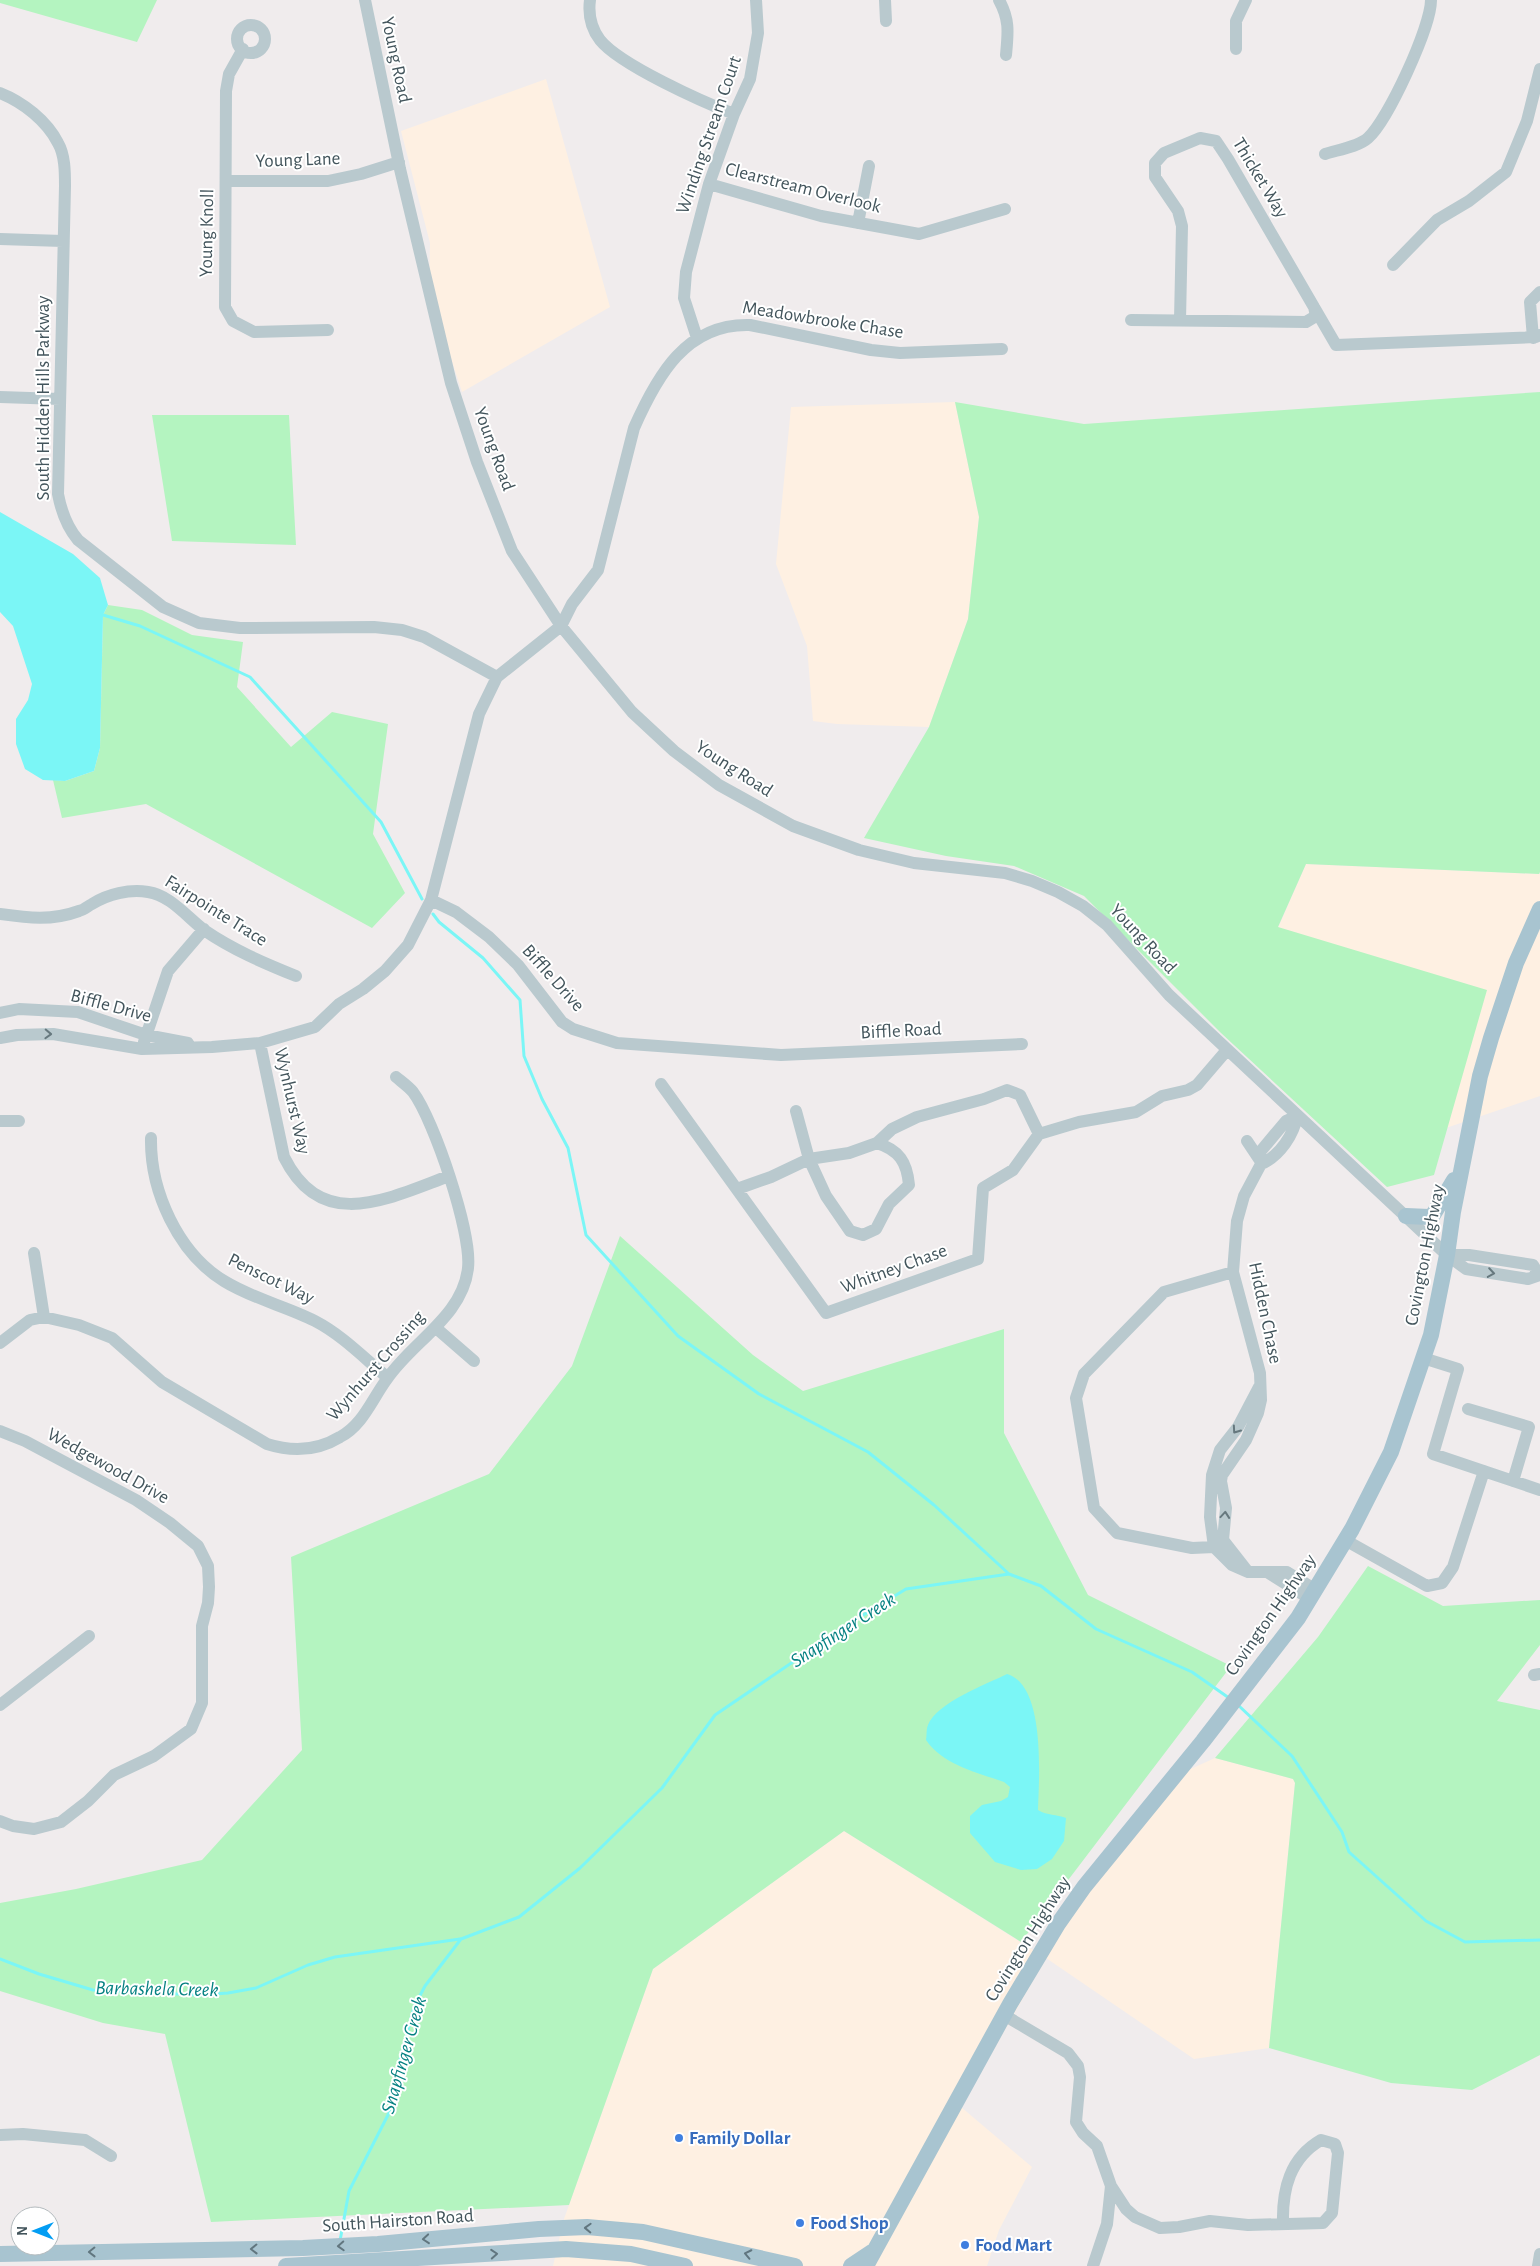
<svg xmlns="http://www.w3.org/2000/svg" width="1540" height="2266" font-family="'Alegreya Sans',sans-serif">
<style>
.commercial{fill:#fef0e2}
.green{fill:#b4f4c0}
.water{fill:#7bf6f6}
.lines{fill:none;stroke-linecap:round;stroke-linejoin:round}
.stream{stroke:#7bf6f6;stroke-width:3}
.minor{stroke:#b9c9ce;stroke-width:12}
.major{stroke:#a8c4d0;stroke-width:16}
.oneway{stroke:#66787e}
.oneway2{stroke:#61767f}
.shop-dot{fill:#3f7fe0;stroke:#fff;stroke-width:2}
.labels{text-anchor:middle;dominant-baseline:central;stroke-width:4;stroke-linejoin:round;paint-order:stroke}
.street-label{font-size:19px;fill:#43555c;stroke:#fff}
.shop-label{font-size:19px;font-weight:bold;fill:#366cbe;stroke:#fff;text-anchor:start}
.water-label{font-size:20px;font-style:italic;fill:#058182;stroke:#fff}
</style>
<rect width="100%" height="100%" fill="#f0eced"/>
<path class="commercial" d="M 546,79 L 610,307 L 462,392 L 429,291 L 430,243 L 401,131 Z
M 955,402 L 979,517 L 968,619 L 929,727 L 837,724 L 813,721 L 807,646 L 776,564 L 791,407 Z
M 1306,864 L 1540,874 L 1540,1096 L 1446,1128 L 1278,928 Z
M 1215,1758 L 1293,1779 L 1295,1782 L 1269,2048 L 1194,2059 L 1046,1958 L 961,2107 L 1032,2167 L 999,2230 L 987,2266 L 553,2266 L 564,2219 L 653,1969 L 844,1831 L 1046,1958 L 1077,1905 L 1173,1777 Z"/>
<path class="green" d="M 0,0 L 157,0 L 137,42 L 0,3 Z
M 1540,392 L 1540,872 L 1539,874 L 1306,864 L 1278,927 L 1487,990 L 1434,1175 L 1387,1187 L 1221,1033 L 1084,896 L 1014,866 L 946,856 L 864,838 L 929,727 L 968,619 L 979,517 L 955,402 L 1084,424 Z
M 152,415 L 289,415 L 296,545 L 172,541 Z
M 108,605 L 142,610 L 192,635 L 243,642 L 237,687 L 291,747 L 332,712 L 388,724 L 373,834 L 405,893 L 372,928 L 146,804 L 62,818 L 53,780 L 65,781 L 94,771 L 100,748 L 103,615 Z
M 620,1236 L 753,1355 L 803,1391 L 1004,1329 L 1004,1433 L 1088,1595 L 1231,1666 L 1021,1942 L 844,1831 L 653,1969 L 569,2205 L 211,2222 L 165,2034 L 103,2023 L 0,1991 L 0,1903 L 76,1889 L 202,1860 L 302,1750 L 291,1557 L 489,1474 L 572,1366 Z
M 1368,1566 L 1443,1606 L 1540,1600 L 1540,1645 L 1497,1701 L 1540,1710 L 1540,2055 L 1472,2090 L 1391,2083 L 1269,2048 L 1295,1783 L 1293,1779 L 1215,1758 L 1318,1637 Z"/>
<path class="water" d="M 0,512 L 73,554 L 100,578 L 108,605 L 103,615 L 100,748 L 94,771 L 65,781 L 43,780 L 25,769 L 16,744 L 16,719 L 28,700 L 32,684 L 13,626 L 0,612 Z
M 1007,1674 C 1046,1685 1039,1778 1038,1810 C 1048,1816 1056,1814 1066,1818 L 1064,1841 L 1052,1859 L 1037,1869 L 1021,1870 L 995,1862 L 970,1833 L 970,1816 L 982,1805 L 1001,1801 L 1008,1797 L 1010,1787 L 1004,1782 C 976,1772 943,1765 926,1740 C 927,1736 926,1729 928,1725 C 936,1703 987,1684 1007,1674 Z"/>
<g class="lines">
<path class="stream" d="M 103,615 L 140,626 L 250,677 L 381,822 L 422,899
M 433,914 L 439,922 L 483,958 L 520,1000 L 524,1056 L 542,1099 L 568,1148 L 586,1235 L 678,1336 L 759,1394 L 868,1452 L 934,1505 L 1009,1574
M 1238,1705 L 1292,1756 L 1342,1832 L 1349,1852 L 1426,1921 L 1465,1942 L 1540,1940
M 0,1959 L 39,1974 L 93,1990 L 200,1995 L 228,1993 L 256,1988 L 308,1965 L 335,1957 L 460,1939
M 340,2241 L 349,2191 L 389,2113 L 396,2085 L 397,2071 L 414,2007 L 425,1986 L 461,1939 L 519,1917 L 580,1868 L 662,1788 L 715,1715 L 847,1625 L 906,1589 L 1009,1574 L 1041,1586 L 1096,1629 L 1192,1672 L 1229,1698"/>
<path class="minor" d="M 365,0 L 400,169 L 451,383 L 477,462 L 512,551 L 561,626 L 632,712 L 674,751 L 719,785 L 793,826 L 859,850 L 914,863 L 1005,873 L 1032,881 L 1058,892 L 1083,906 L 1107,925 L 1169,995 L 1447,1255 L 1466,1269 L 1528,1279 L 1540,1275
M 590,0 C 588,15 591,28 600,40 C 620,65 703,102 734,114
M 885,0 L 886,21
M 999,0 C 1010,20 1008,33 1006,55
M237 39a14 14 0 1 1 28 0a14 14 0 1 1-28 0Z
M 243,49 L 229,74 L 226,91 L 225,307 L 233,321 L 254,332 L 328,330
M 1236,49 L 1236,21 L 1246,0
M 0,93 C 23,102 47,121 58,143 C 65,155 65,172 65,186 L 58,494 C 61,510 67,527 78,540 L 163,607 L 199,623 L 240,628 L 374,627 L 402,630 L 424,637 L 497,677
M 1325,154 C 1337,150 1358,147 1368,138 C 1388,120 1431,27 1431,0
M 226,181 L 328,181 L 361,174 L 399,162
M 709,184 L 821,216 L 919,234 L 1005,209
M 858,223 L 869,166
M 0,239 L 63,241
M 1393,265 L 1437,220 L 1469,201 L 1506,172 L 1527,121 L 1540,69
M 1131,320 L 1306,322 L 1316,316 L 1314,307
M 1180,320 L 1182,226 L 1178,211 L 1155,177 L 1155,163 L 1164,153 L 1200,138 L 1216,141 L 1228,159 L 1336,345 L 1536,337 L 1540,335
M 697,338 L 684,298 L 686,272 L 709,184 L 734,114 L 750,79 L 758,33 L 756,0
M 1533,338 L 1530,302 L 1540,292
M 0,397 L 60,399
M 431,900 L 456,912 L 489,937 L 518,965 L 562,1022 L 573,1029 L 617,1043 L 781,1055 L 1022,1044
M 0,914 C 28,918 52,921 79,911 C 84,910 88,906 92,904 C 108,894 129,889 148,892 C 170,895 187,917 204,930 C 233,950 264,963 296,976
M 0,1013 L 19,1009 L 78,1012 L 146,1035 L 188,1043
M 0,1038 L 17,1035 L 53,1034 L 142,1049 L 212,1047 L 260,1043 L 315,1027 L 339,1004 L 363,989 L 385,971 L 408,945 L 431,900 L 479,714 L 497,677 L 561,626 L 572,604 L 598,570 L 634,428 C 657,376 686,323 750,325 L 871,350 L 900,353 L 1002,349
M 144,1042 L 168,971 L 204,929
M 260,1043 L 284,1157 C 322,1234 389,1198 449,1176
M 661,1084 L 826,1313 L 978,1259 L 983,1188 L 1013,1170 L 1039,1134 L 1079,1122 L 1136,1112 L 1162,1096 L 1188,1090 L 1197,1085 L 1227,1050
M 796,1111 L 809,1159 L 826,1196 L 850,1231 L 863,1235 L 876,1229 L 889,1204 L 909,1185 C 907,1162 899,1150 877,1143
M 0,1121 L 19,1121
M 151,1138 C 150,1191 178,1253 224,1281 C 253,1299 286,1306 315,1321 C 342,1335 364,1358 387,1377
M 1247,1141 L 1261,1162
M 1261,1164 C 1280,1156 1294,1134 1297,1116
M 737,1189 L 771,1177 L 809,1159 L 849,1153 L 877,1143 L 892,1129 L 917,1117 L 984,1099 L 1007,1090 L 1020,1095 L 1039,1134
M 34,1253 L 44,1317
M 1447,1255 L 1469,1255 L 1533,1265 L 1539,1275
M 436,1328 L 474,1361
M 0,1343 L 30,1320 L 44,1317 L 79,1325 L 112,1338 L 162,1382 L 267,1444 C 292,1452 317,1451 340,1437 C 363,1425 372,1399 387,1379 C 412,1342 463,1316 468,1268 C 472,1233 434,1120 413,1092 C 409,1087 402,1082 396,1077
M 1423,1358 L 1458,1369 L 1433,1454 L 1540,1490
M 1259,1387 L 1238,1427 L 1220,1450 L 1212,1475 L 1210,1517 L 1214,1547 L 1232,1565 L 1248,1572 L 1287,1572 L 1316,1590
M 1468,1409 L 1529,1427 L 1513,1481
M 0,1431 L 25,1441 L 136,1500 L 170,1523 L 198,1546 L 208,1566 L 209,1587 L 208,1603 L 202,1626 L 202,1703 L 191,1729 L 154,1756 L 114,1775 L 88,1801 L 61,1822 L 34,1829 L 13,1826 L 0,1821
M 1223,1540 L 1214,1547 L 1192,1548 L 1117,1533 L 1094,1508 L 1076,1398 L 1084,1374 L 1164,1292 L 1233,1272
M 1345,1540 L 1427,1586 L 1442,1583 L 1453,1567 L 1484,1471
M 1248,1572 L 1223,1540 L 1226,1508 L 1221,1481 L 1222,1475 L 1246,1440 L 1258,1413 L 1261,1400 L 1260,1373 L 1233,1272 L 1237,1221 L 1244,1196 L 1261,1164 L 1260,1152 L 1286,1121 L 1297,1116
M 1267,1572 L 1310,1599
M 1534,1675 L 1540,1674
M 0,1705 L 89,1636
M 1004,2015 L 1068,2053 L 1078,2066 L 1080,2077 L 1076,2122 L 1083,2133 L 1097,2146 L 1111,2186 L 1126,2209 L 1135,2217 L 1160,2228 L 1179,2227 L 1210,2221 L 1248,2225 L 1323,2223 L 1332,2213 L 1338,2153 L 1335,2144 L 1321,2140 C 1290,2158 1282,2189 1283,2224
M 0,2135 L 23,2134 L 85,2140 L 111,2156
M 1093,2266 L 1107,2224 L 1111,2186
M 1538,2266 L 1540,2254"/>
<path class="major" d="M 1406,1216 L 1429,1217 L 1433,1215 L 1454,1180
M 0,2254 L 303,2248 L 378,2244 L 539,2229 L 587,2227 L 643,2232 L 795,2266
M 286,2266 L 566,2249 L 631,2254 L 685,2266
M 851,2266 L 872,2252
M 866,2266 L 1010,2004 L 1058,1924 L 1084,1887 L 1203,1741 L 1298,1618 L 1352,1529 L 1391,1452 L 1431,1335 L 1447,1255 L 1453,1212 L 1480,1076 L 1491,1038 L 1516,963 L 1540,909"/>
</g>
<defs><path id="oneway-chevron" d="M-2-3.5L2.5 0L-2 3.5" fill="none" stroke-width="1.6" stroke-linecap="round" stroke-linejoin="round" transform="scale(1.25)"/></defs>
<g class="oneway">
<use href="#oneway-chevron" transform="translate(48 1034) rotate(2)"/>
<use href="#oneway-chevron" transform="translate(1491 1273) rotate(9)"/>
<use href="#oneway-chevron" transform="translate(1236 1430) rotate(125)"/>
<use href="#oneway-chevron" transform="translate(1225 1515) rotate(-85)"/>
</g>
<g class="oneway2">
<use href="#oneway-chevron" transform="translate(588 2228) rotate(-178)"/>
<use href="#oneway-chevron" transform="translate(426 2239) rotate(175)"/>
<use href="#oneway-chevron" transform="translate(341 2246) rotate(177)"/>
<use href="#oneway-chevron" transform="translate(254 2249) rotate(179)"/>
<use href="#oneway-chevron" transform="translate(92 2252) rotate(179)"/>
<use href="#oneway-chevron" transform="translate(494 2254) rotate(-4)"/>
<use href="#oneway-chevron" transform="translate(748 2254) rotate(-168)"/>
</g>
<g class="shop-dot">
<circle cx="679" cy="2138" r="5"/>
<circle cx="800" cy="2223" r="5"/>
<circle cx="965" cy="2245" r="5"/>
</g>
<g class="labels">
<g class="street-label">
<text transform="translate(396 60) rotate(78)">Young Road</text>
<text transform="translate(709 135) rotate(-71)">Winding Stream Court</text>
<text transform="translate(298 160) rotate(-2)">Young Lane</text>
<text transform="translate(1260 178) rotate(59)">Thicket Way</text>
<text transform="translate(803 188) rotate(14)">Clearstream Overlook</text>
<text transform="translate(207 233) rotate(-89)">Young Knoll</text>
<text transform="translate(823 320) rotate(9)">Meadowbrooke Chase</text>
<text transform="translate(43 398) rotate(-90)">South Hidden Hills Parkway</text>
<text transform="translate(494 449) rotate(70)">Young Road</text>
<text transform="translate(734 769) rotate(33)">Young Road</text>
<text transform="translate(216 911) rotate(32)">Fairpointe Trace</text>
<text transform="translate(1143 939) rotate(47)">Young Road</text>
<text transform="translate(553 978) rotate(48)">Biffle Drive</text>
<text transform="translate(111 1006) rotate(15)">Biffle Drive</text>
<text transform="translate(901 1031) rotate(-3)">Biffle Road</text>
<text transform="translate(292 1101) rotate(77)">Wynhurst Way</text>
<text transform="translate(1425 1255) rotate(-79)">Covington Highway</text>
<text transform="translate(894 1269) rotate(-20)">Whitney Chase</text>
<text transform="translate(271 1279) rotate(26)">Penscot Way</text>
<text transform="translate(1265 1313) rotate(78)">Hidden Chase</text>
<text transform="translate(376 1366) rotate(-49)">Wynhurst Crossing</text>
<text transform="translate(108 1466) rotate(29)">Wedgewood Drive</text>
<text transform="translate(1271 1615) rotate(-55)">Covington Highway</text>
<text transform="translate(1028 1939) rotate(-58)">Covington Highway</text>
<text transform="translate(398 2221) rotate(-4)">South Hairston Road</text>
</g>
<g class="shop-label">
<text x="689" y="2138">Family Dollar</text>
<text x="810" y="2223">Food Shop</text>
<text x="975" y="2245">Food Mart</text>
</g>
<g class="water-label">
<text transform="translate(843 1630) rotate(-33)">Snapfinger Creek</text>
<text transform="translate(157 1989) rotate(1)">Barbashela Creek</text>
<text transform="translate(404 2055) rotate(-74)">Snapfinger Creek</text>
</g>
</g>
<g transform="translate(35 2231) rotate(270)"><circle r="24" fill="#ffffff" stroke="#b4bbbe"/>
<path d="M0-4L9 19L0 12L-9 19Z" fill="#039df3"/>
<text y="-8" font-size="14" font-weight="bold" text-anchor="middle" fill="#43555c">N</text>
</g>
</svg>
